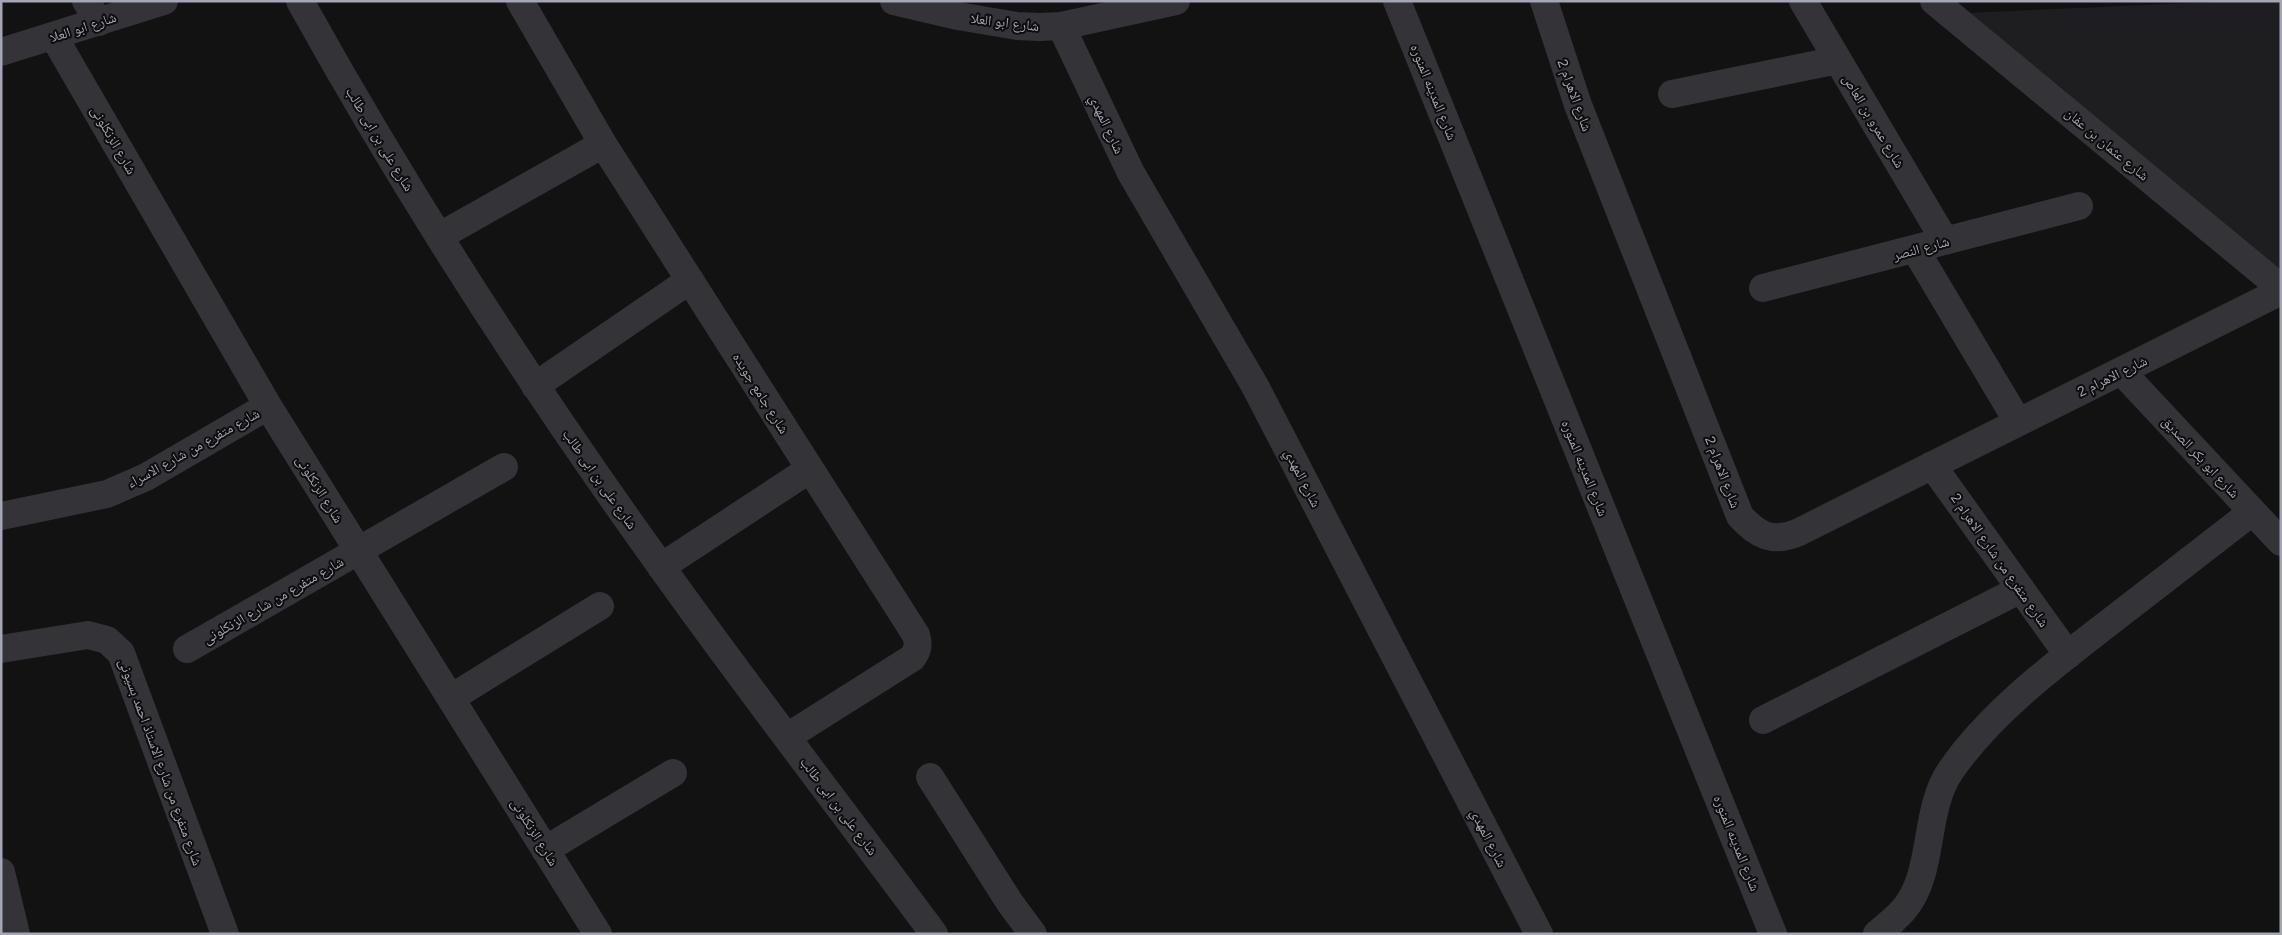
<svg xmlns="http://www.w3.org/2000/svg" width="2282" height="935" font-family="Helvetica,'Noto Naskh Arabic',sans-serif">
<style>
.built{fill:#1e1e20}
.lines{fill:none;stroke-linecap:round;stroke-linejoin:round}
.street{stroke:#333338;stroke-width:28}
.labels{text-anchor:middle;dominant-baseline:central;stroke-width:4;stroke-linejoin:round;paint-order:stroke}
.street-label{font-size:14px;fill:#a4a7b3;stroke:#0d0d0e}
</style>
<rect width="100%" height="100%" fill="#121213"/>
<path class="built" d="M 2235,1 L 2281,2 L 2281,271 L 1966,13 Z"/>
<g class="lines">
<path class="street" d="M 86,1 L 99,22
M 300,1 C 408,196 530,384 660,565 C 749,690 843,811 934,934
M 520,1 L 603,144 L 916,635 C 919,645 918,650 912,658 L 787,737
M 894,1 L 958,16 L 1017,26 L 1040,27 L 1061,26 L 1176,1
M 1397,1 L 1773,934
M 1544,1 L 1578,105 L 1740,516 C 1757,535 1772,543 1797,533 L 2281,291
M 1803,1 L 1945,241
M 1934,1 L 2281,288
M 1061,26 L 1131,173 L 1255,386 L 1539,934
M 54,37 L 268,406 L 598,934
M 1,52 L 164,1
M 1672,94 L 1838,60
M 440,236 L 603,144
M 1915,249 L 2018,422
M 1763,288 L 2079,206
M 2121,371 L 2281,542
M 535,386 L 690,280
M 1932,465 L 2068,655
M 1,516 L 107,494 L 146,477 L 268,406
M 661,567 L 810,469
M 1,649 L 88,635 L 107,640 L 121,653 L 225,934
M 187,649 L 504,467
M 451,698 L 600,606
M 1763,720 L 2021,589
M 930,777 L 1010,903 L 1033,934
M 545,850 L 673,773
M 1,872 L 16,934
M 1877,934 C 1886,926 1897,918 1905,908 C 1935,871 1923,810 1951,770 C 1990,714 2049,669 2102,628 C 2152,589 2202,551 2252,512"/>
</g>
<g class="labels">
<g class="street-label">
<text transform="translate(1005 22) rotate(7)">شارع ابو العلا</text>
<text transform="translate(83 27) rotate(-18)">شارع ابو العلا</text>
<text transform="translate(1434 92) rotate(68)">شارع المدينه المنوره</text>
<text transform="translate(1575 95) rotate(70)">شارع الاهرام 2</text>
<text transform="translate(1874 121) rotate(59)">شارع عمرو بن العاص</text>
<text transform="translate(1107 124) rotate(65)">شارع المهدي</text>
<text transform="translate(380 139) rotate(59)">شارع على بن ابى طالب</text>
<text transform="translate(114 140) rotate(60)">شارع الزنكلونى</text>
<text transform="translate(2107 144) rotate(40)">شارع عثمان بن عفان</text>
<text transform="translate(1921 248) rotate(-15)">شارع النصر</text>
<text transform="translate(2112 376) rotate(-26)">شارع الاهرام 2</text>
<text transform="translate(761 393) rotate(58)">شارع جامع جويده</text>
<text transform="translate(193 448) rotate(-29)">شارع متفرع من شارع الاسراء</text>
<text transform="translate(2201 457) rotate(47)">شارع ابو بكر الصديق</text>
<text transform="translate(1585 468) rotate(68)">شارع المدينه المنوره</text>
<text transform="translate(1723 472) rotate(69)">شارع الاهرام 2</text>
<text transform="translate(1303 478) rotate(63)">شارع المهدي</text>
<text transform="translate(600 479) rotate(55)">شارع على بن ابى طالب</text>
<text transform="translate(320 489) rotate(58)">شارع الزنكلونى</text>
<text transform="translate(2000 560) rotate(55)">شارع متفرع من شارع الاهرام 2</text>
<text transform="translate(273 600) rotate(-30)">شارع متفرع من شارع الزنكلونى</text>
<text transform="translate(161 762) rotate(70)">شارع متفرع من شارع الاستاذ احمد بسيونى</text>
<text transform="translate(839 806) rotate(53)">شارع على بن ابى طالب</text>
<text transform="translate(535 832) rotate(58)">شارع الزنكلونى</text>
<text transform="translate(1489 838) rotate(63)">شارع المهدي</text>
<text transform="translate(1737 843) rotate(68)">شارع المدينه المنوره</text>
</g>
</g>
<rect width="2282" height="935" fill="none" stroke="#a4a7b3" stroke-width="5"/>
</svg>
